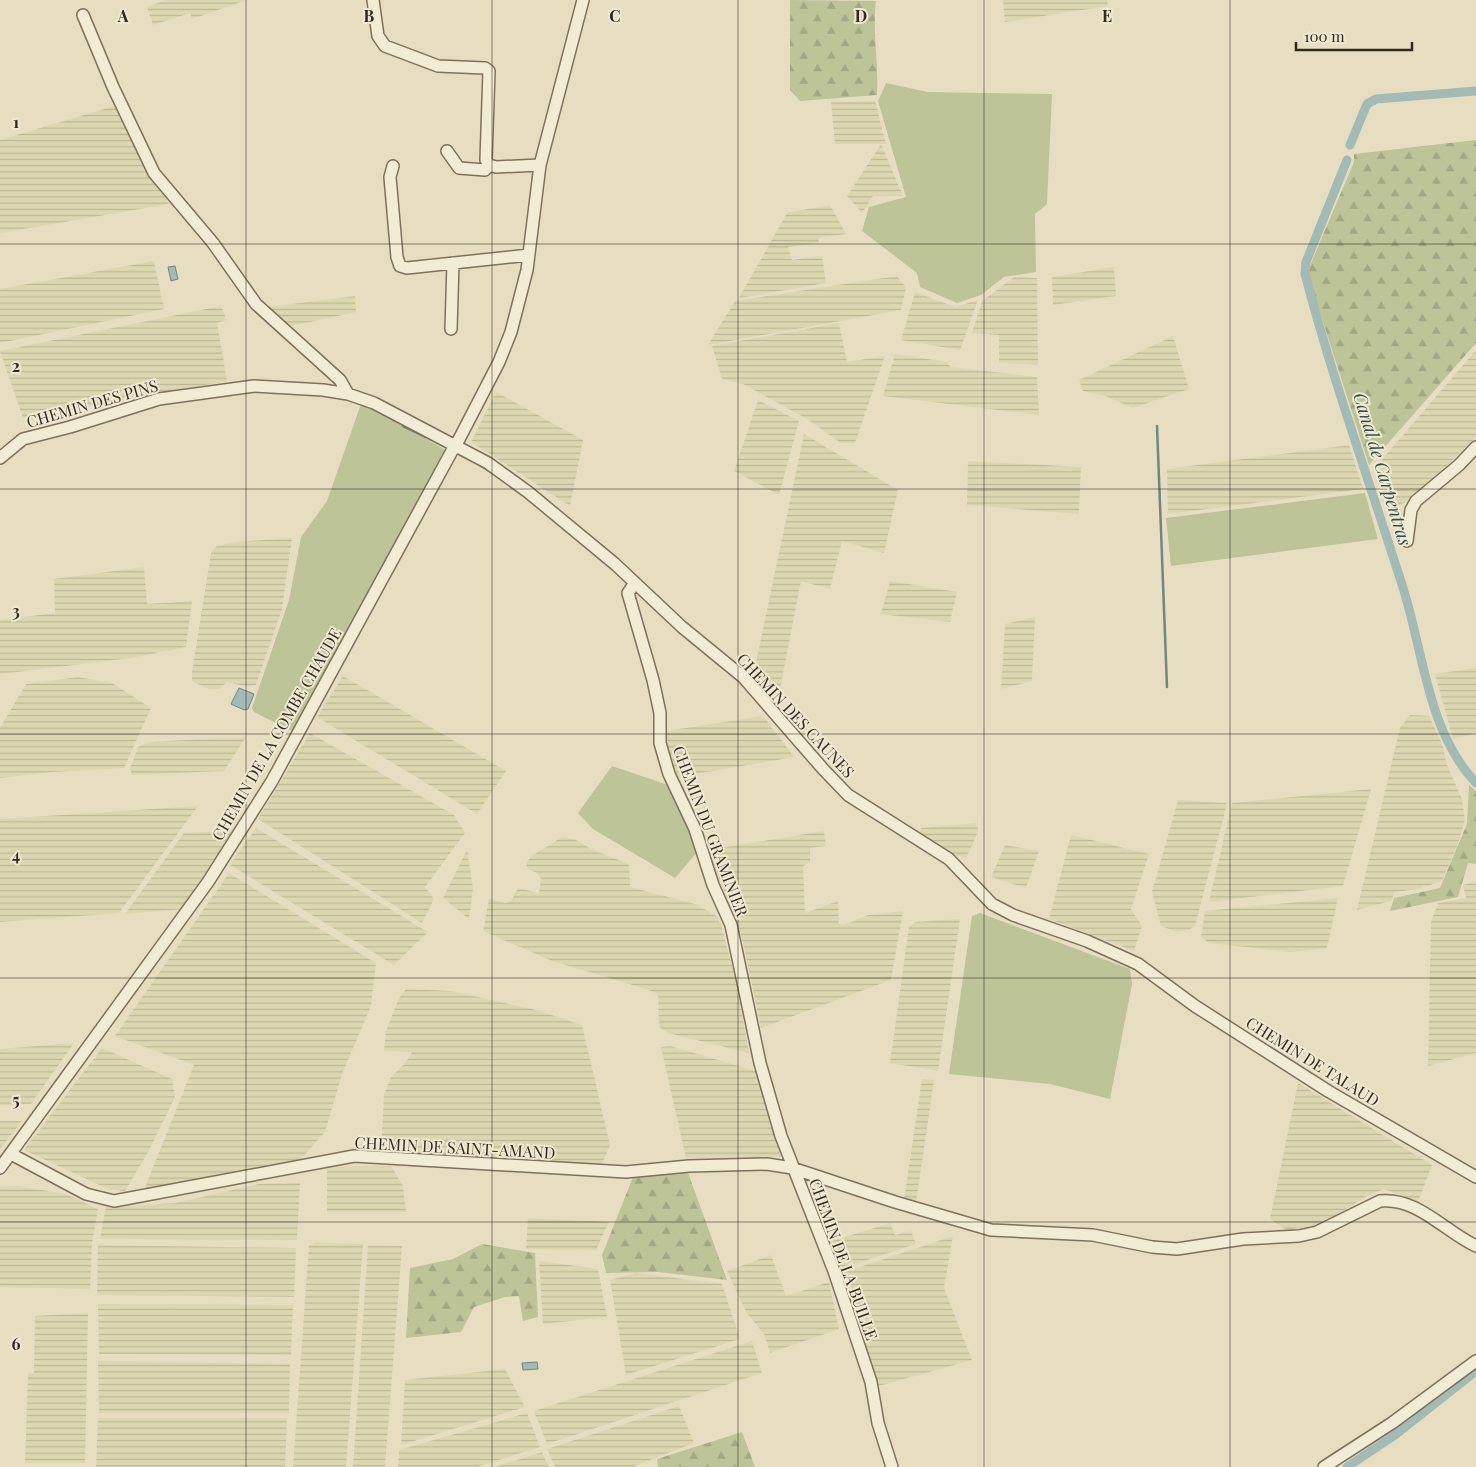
<svg xmlns="http://www.w3.org/2000/svg" width="1476" height="1467" font-family="'Playfair Display',serif">
<style>
.farmland{fill:url(#farmland-rules)}
.green{fill:#bcc498}
.forest{fill:url(#forest-firs)}
.water{fill:#a4bbb5;stroke:#6d8782}
.lines{fill:none;stroke-linecap:round;stroke-linejoin:round}
.stream{stroke:#6d8782;stroke-width:2.5}
.canal{stroke:#a4bbb5;stroke-width:9}
.minor-casing{stroke:#7f705c;stroke-width:14}
.minor{stroke:#f3ecd4;stroke-width:11}
.grid{fill:none;stroke:#31281e;stroke-width:1;stroke-opacity:0.55}
.labels{text-anchor:middle;dominant-baseline:central;stroke-width:4;stroke-linejoin:round;paint-order:stroke}
.street-label{font-size:16px;fill:#31281e;stroke:#f0e9d1}
.water-label{font-size:18px;font-style:italic;fill:#2f4f4e;stroke:#f0e9d1}
.grid-label{font-size:16px;text-anchor:middle;font-weight:bold;fill:#31281e;stroke:#f0e9d1;stroke-width:4;stroke-linejoin:round;paint-order:stroke}
</style>
<defs>
<pattern id="farmland-rules" width="6" height="5" patternUnits="userSpaceOnUse" patternTransform="scale(1.25)"><rect width="6" height="5" fill="#dcd7b1"/><path d="M0 2.5h6" fill="none" stroke="#bdb998"/></pattern>
<pattern id="forest-firs" width="22" height="20" patternUnits="userSpaceOnUse" patternTransform="scale(1.25)"><rect width="22" height="20" fill="#bcc498"/><path d="M5 1l3.5 6h-7zM16 11l3.5 6h-7z" fill="#a2a883"/></pattern>
</defs>
<rect width="100%" height="100%" fill="#e7dec2"/>
<path class="farmland" d="M 166,0 L 247,0 L 192,19 L 190,13 L 153,25 L 147,7 Z
M 1003,0 L 1107,0 L 1108,6 L 1005,22 Z
M 875,101 L 886,144 L 881,144 L 903,196 L 873,196 L 862,213 L 847,196 L 881,144 L 835,144 L 831,102 Z
M 114,106 L 152,178 L 169,204 L 0,233 L 0,140 Z
M 830,205 L 846,234 L 818,238 L 819,243 L 788,247 L 792,260 L 822,256 L 826,283 L 739,298 L 787,213 Z
M 154,261 L 164,309 L 0,343 L 0,289 Z
M 1114,267 L 1116,296 L 1053,305 L 1052,277 Z
M 897,276 L 906,287 L 901,310 L 708,345 L 735,301 Z
M 1014,277 L 1037,278 L 1038,365 L 999,363 L 999,335 L 972,333 L 982,301 Z
M 915,292 L 955,307 L 978,300 L 960,350 L 901,340 Z
M 355,296 L 356,312 L 287,327 L 268,307 Z
M 221,306 L 227,320 L 217,323 L 227,381 L 23,418 L 0,351 Z
M 839,323 L 847,362 L 885,356 L 855,443 L 841,443 L 807,419 L 743,384 L 722,379 L 712,346 Z
M 1173,336 L 1189,389 L 1133,408 L 1105,396 L 1083,391 L 1079,380 Z
M 1476,350 L 1476,437 L 1429,483 L 1406,502 L 1391,509 L 1379,463 Z
M 895,354 L 946,362 L 951,367 L 1037,377 L 1039,415 L 883,396 Z
M 496,392 L 583,440 L 570,506 L 471,442 Z
M 758,400 L 799,421 L 779,495 L 734,471 Z
M 804,434 L 898,490 L 884,553 L 842,541 L 830,589 L 801,581 L 777,705 L 753,677 Z
M 1349,445 L 1363,489 L 1168,514 L 1167,469 Z
M 968,461 L 1081,467 L 1079,514 L 967,505 Z
M 292,538 L 282,609 L 256,685 L 248,687 L 227,682 L 219,689 L 208,689 L 192,681 L 192,672 L 211,553 L 217,546 L 235,542 Z
M 144,567 L 147,604 L 192,601 L 186,647 L 131,658 L 0,674 L 0,620 L 55,613 L 54,579 Z
M 890,581 L 957,592 L 950,622 L 881,614 Z
M 1035,617 L 1032,681 L 1001,689 L 1005,624 Z
M 1476,668 L 1476,733 L 1453,739 L 1435,674 Z
M 343,676 L 506,771 L 477,814 L 317,717 Z
M 78,677 L 112,683 L 151,708 L 124,768 L 52,772 L 0,778 L 0,728 L 26,684 Z
M 1410,715 L 1429,716 L 1442,744 L 1447,765 L 1462,799 L 1465,820 L 1458,844 L 1442,881 L 1418,889 L 1395,892 L 1391,901 L 1357,910 L 1400,728 Z
M 763,716 L 794,757 L 677,777 L 667,746 L 667,731 Z
M 310,733 L 454,815 L 465,833 L 425,887 L 434,899 L 422,923 L 258,819 Z
M 246,737 L 224,771 L 132,775 L 130,769 L 138,747 L 149,742 Z
M 1371,789 L 1343,886 L 1209,902 L 1232,803 Z
M 1178,800 L 1226,803 L 1226,808 L 1195,926 L 1189,930 L 1177,932 L 1161,926 L 1152,892 Z
M 198,806 L 119,913 L 0,922 L 0,819 Z
M 976,823 L 978,830 L 976,837 L 966,858 L 951,854 L 920,834 L 921,828 Z
M 256,828 L 428,932 L 394,965 L 230,865 Z
M 238,830 L 184,909 L 125,914 L 184,833 Z
M 824,831 L 826,846 L 810,848 L 810,862 L 803,866 L 805,913 L 838,901 L 839,924 L 844,925 L 868,915 L 903,911 L 891,980 L 761,1028 L 742,937 L 708,850 Z
M 1071,835 L 1149,854 L 1131,909 L 1142,926 L 1134,951 L 1049,919 Z
M 562,837 L 576,840 L 593,850 L 629,864 L 630,887 L 695,904 L 715,915 L 721,925 L 737,985 L 749,1053 L 668,1033 L 659,1027 L 658,994 L 646,989 L 552,961 L 483,931 L 489,899 L 506,903 L 511,901 L 518,888 L 539,893 L 541,879 L 537,873 L 528,869 L 526,864 L 530,857 Z
M 1005,845 L 1039,851 L 1026,888 L 991,877 Z
M 467,850 L 473,888 L 469,919 L 443,898 Z
M 229,873 L 376,963 L 371,1006 L 342,1074 L 325,1132 L 300,1160 L 144,1190 L 194,1065 L 115,1036 Z
M 1476,882 L 1476,1053 L 1428,1066 L 1431,922 L 1438,903 L 1466,898 L 1463,885 Z
M 1338,898 L 1327,948 L 1290,952 L 1209,943 L 1201,937 L 1205,911 Z
M 960,919 L 938,1071 L 890,1063 L 909,927 L 915,922 Z
M 406,989 L 451,991 L 536,1010 L 582,1025 L 610,1145 L 601,1166 L 386,1156 L 381,1151 L 384,1095 L 391,1077 L 406,1062 L 412,1052 L 384,1051 L 386,1031 L 399,998 Z
M 74,1043 L 31,1104 L 0,1105 L 0,1049 Z
M 670,1046 L 759,1072 L 781,1157 L 686,1158 L 661,1047 Z
M 102,1048 L 172,1079 L 175,1097 L 147,1154 L 125,1191 L 108,1189 L 24,1150 Z
M 922,1079 L 934,1080 L 916,1203 L 904,1200 Z
M 1298,1083 L 1432,1165 L 1418,1202 L 1384,1189 L 1365,1197 L 1323,1224 L 1286,1230 L 1270,1219 Z
M 0,1121 L 22,1121 L 0,1149 Z
M 391,1166 L 403,1186 L 406,1212 L 327,1212 L 327,1167 Z
M 300,1183 L 297,1240 L 100,1239 L 106,1207 L 175,1203 L 259,1184 Z
M 18,1186 L 66,1194 L 98,1209 L 92,1244 L 90,1289 L 0,1287 L 0,1187 Z
M 528,1218 L 609,1222 L 596,1250 L 526,1249 Z
M 890,1223 L 895,1235 L 911,1231 L 916,1244 L 840,1269 L 829,1242 Z
M 953,1236 L 944,1288 L 972,1360 L 879,1386 L 842,1273 Z
M 316,1242 L 363,1244 L 346,1467 L 293,1467 L 309,1245 Z
M 98,1245 L 296,1248 L 294,1297 L 97,1295 Z
M 368,1245 L 402,1246 L 385,1467 L 353,1467 Z
M 771,1255 L 786,1296 L 829,1282 L 839,1329 L 770,1353 L 764,1334 L 746,1312 L 727,1271 Z
M 539,1261 L 598,1269 L 607,1317 L 543,1324 Z
M 637,1273 L 722,1284 L 740,1339 L 626,1375 L 610,1280 Z
M 98,1304 L 293,1305 L 291,1355 L 99,1354 Z
M 88,1313 L 85,1463 L 25,1463 L 28,1374 L 34,1373 L 35,1316 Z
M 752,1341 L 762,1373 L 547,1444 L 534,1411 Z
M 98,1361 L 290,1364 L 289,1413 L 99,1413 Z
M 505,1369 L 525,1407 L 401,1445 L 405,1380 Z
M 679,1406 L 694,1443 L 632,1467 L 555,1467 L 547,1449 Z
M 527,1413 L 540,1447 L 476,1467 L 398,1467 L 399,1450 Z
M 98,1418 L 287,1418 L 285,1467 L 96,1467 Z
M 542,1452 L 549,1467 L 494,1467 Z"/>
<path class="green" d="M 886,83 L 928,92 L 1052,94 L 1047,204 L 1035,214 L 1036,272 L 1004,277 L 981,295 L 957,303 L 920,287 L 917,273 L 862,231 L 869,207 L 906,197 L 878,101 Z
M 362,401 L 447,451 L 299,727 L 292,731 L 254,712 L 252,708 L 289,600 L 301,537 L 327,501 Z
M 1365,493 L 1378,539 L 1171,566 L 1166,518 Z
M 612,766 L 668,785 L 691,829 L 698,851 L 675,878 L 593,829 L 578,813 Z
M 980,913 L 1130,969 L 1132,984 L 1110,1099 L 1050,1084 L 949,1074 L 972,916 Z"/>
<path class="forest" d="M 790,0 L 876,1 C 872,33 879,63 877,95 L 800,101 L 790,90 Z
M 1476,140 L 1476,343 L 1369,465 L 1308,275 L 1311,263 L 1354,162 L 1354,154 Z
M 1469,785 L 1476,791 L 1476,864 L 1468,863 L 1458,897 L 1390,911 L 1394,898 L 1440,888 L 1467,824 Z
M 687,1170 L 727,1280 L 658,1272 L 606,1273 L 602,1255 L 633,1177 Z
M 482,1244 L 535,1253 L 538,1317 L 523,1321 L 519,1296 L 505,1297 L 474,1307 L 461,1332 L 406,1338 L 410,1268 L 453,1259 Z
M 742,1432 L 755,1467 L 658,1467 L 657,1459 Z"/>
<path class="water" d="M 175,266 L 178,279 L 171,281 L 168,267 Z
M 239,688 L 254,694 L 248,709 L 244,710 L 231,704 Z
M 537,1362 L 538,1369 L 523,1370 L 522,1363 Z"/>
<g class="lines">
<path class="stream" d="M 403,426 L 426,437
M 1157,426 L 1167,687
M 477,463 L 494,474"/>
<path class="canal" d="M 1350,145 L 1367,104 L 1376,99 L 1476,91
M 1347,160 L 1306,262 L 1305,274 C 1333,381 1371,486 1404,591 C 1424,656 1428,732 1476,783
M 1347,1467 L 1395,1435 L 1476,1371"/>
<defs>
<path id="minor" d="M 373,0 L 378,36 L 385,46 L 438,66 L 485,68 L 489,71 L 486,160 L 489,165 L 496,167 L 540,165
M 83,15 L 113,87 L 154,173 L 213,243 L 256,304 L 340,380 L 348,394
M 447,151 L 459,168 L 485,170 L 489,165
M 393,166 L 390,177 L 397,257 L 400,266 L 407,268 L 529,255
M 451,329 L 453,263
M 454,449 L 499,362 L 511,332 L 527,270 L 540,165 L 583,0
M 0,458 L 23,439 L 70,427 L 159,399 L 254,386 L 323,390 L 348,394 L 374,403 L 488,463 L 528,492 L 615,564 L 682,627 L 743,677 L 823,769 L 848,795 L 949,859 L 992,904 L 1013,915 L 1087,941 L 1138,964 L 1195,1006 L 1328,1091 L 1476,1177
M 1407,541 L 1411,510 L 1416,501 L 1459,465 L 1476,447
M 634,584 L 628,593 L 653,680 L 660,713 L 660,743 L 669,774 L 695,829 L 713,885 L 731,925 L 760,1063 L 781,1136 L 834,1271 L 871,1382 L 878,1423 L 892,1467
M 11,1154 L 86,1194 L 114,1201 L 354,1156 L 626,1172 L 689,1166 L 767,1164 L 792,1168 L 895,1202 L 991,1230 L 1093,1235 L 1152,1247 L 1177,1249 L 1243,1239 L 1299,1236 L 1317,1232 L 1380,1201 C 1417,1197 1444,1231 1476,1246
M 0,1168 L 208,882 L 272,781 L 453,449
M 1324,1467 L 1392,1423 L 1476,1361"/>
</defs>
<use href="#minor" class="minor-casing"/>
<use href="#minor" class="minor"/>
</g>
<path class="grid" d="M 246,0 L 246,1467M 492,0 L 492,1467M 738,0 L 738,1467M 984,0 L 984,1467M 1230,0 L 1230,1467M 0,244 L 1476,244M 0,489 L 1476,489M 0,734 L 1476,734M 0,978 L 1476,978M 0,1222 L 1476,1222"/>
<g class="labels">
<g class="street-label">
<text transform="translate(92 403) rotate(-16)">CHEMIN DES PINS</text>
<text transform="translate(796 715) rotate(47)">CHEMIN DES CAUNES</text>
<text transform="translate(276 734) rotate(-60)">CHEMIN DE LA COMBE CHAUDE</text>
<text transform="translate(711 831) rotate(69)">CHEMIN DU GRAMINIER</text>
<text transform="translate(1313 1061) rotate(32)">CHEMIN DE TALAUD</text>
<text transform="translate(455 1147) rotate(3)">CHEMIN DE SAINT-AMAND</text>
<text transform="translate(844 1259) rotate(70)">CHEMIN DE LA BUILLE</text>
</g>
<g class="water-label">
<text transform="translate(1383 469) rotate(73)">Canal de Carpentras</text>
</g>
</g>
<g class="grid-label">
<text x="123" y="22">A</text>
<text x="369" y="22">B</text>
<text x="615" y="22">C</text>
<text x="861" y="22">D</text>
<text x="1107" y="22">E</text>
<text x="16" y="128">1</text>
<text x="16" y="372">2</text>
<text x="16" y="617">3</text>
<text x="16" y="861">4</text>
<text x="16" y="1106">5</text>
<text x="16" y="1350">6</text>
</g>
<path d="M1296 42v8h116v-8" fill="none" stroke="#31281e" stroke-width="2.5"/>
<text x="1304" y="42" font-size="15" fill="#31281e" stroke="#f0e9d1" stroke-width="4" paint-order="stroke">100 m</text>
</svg>
